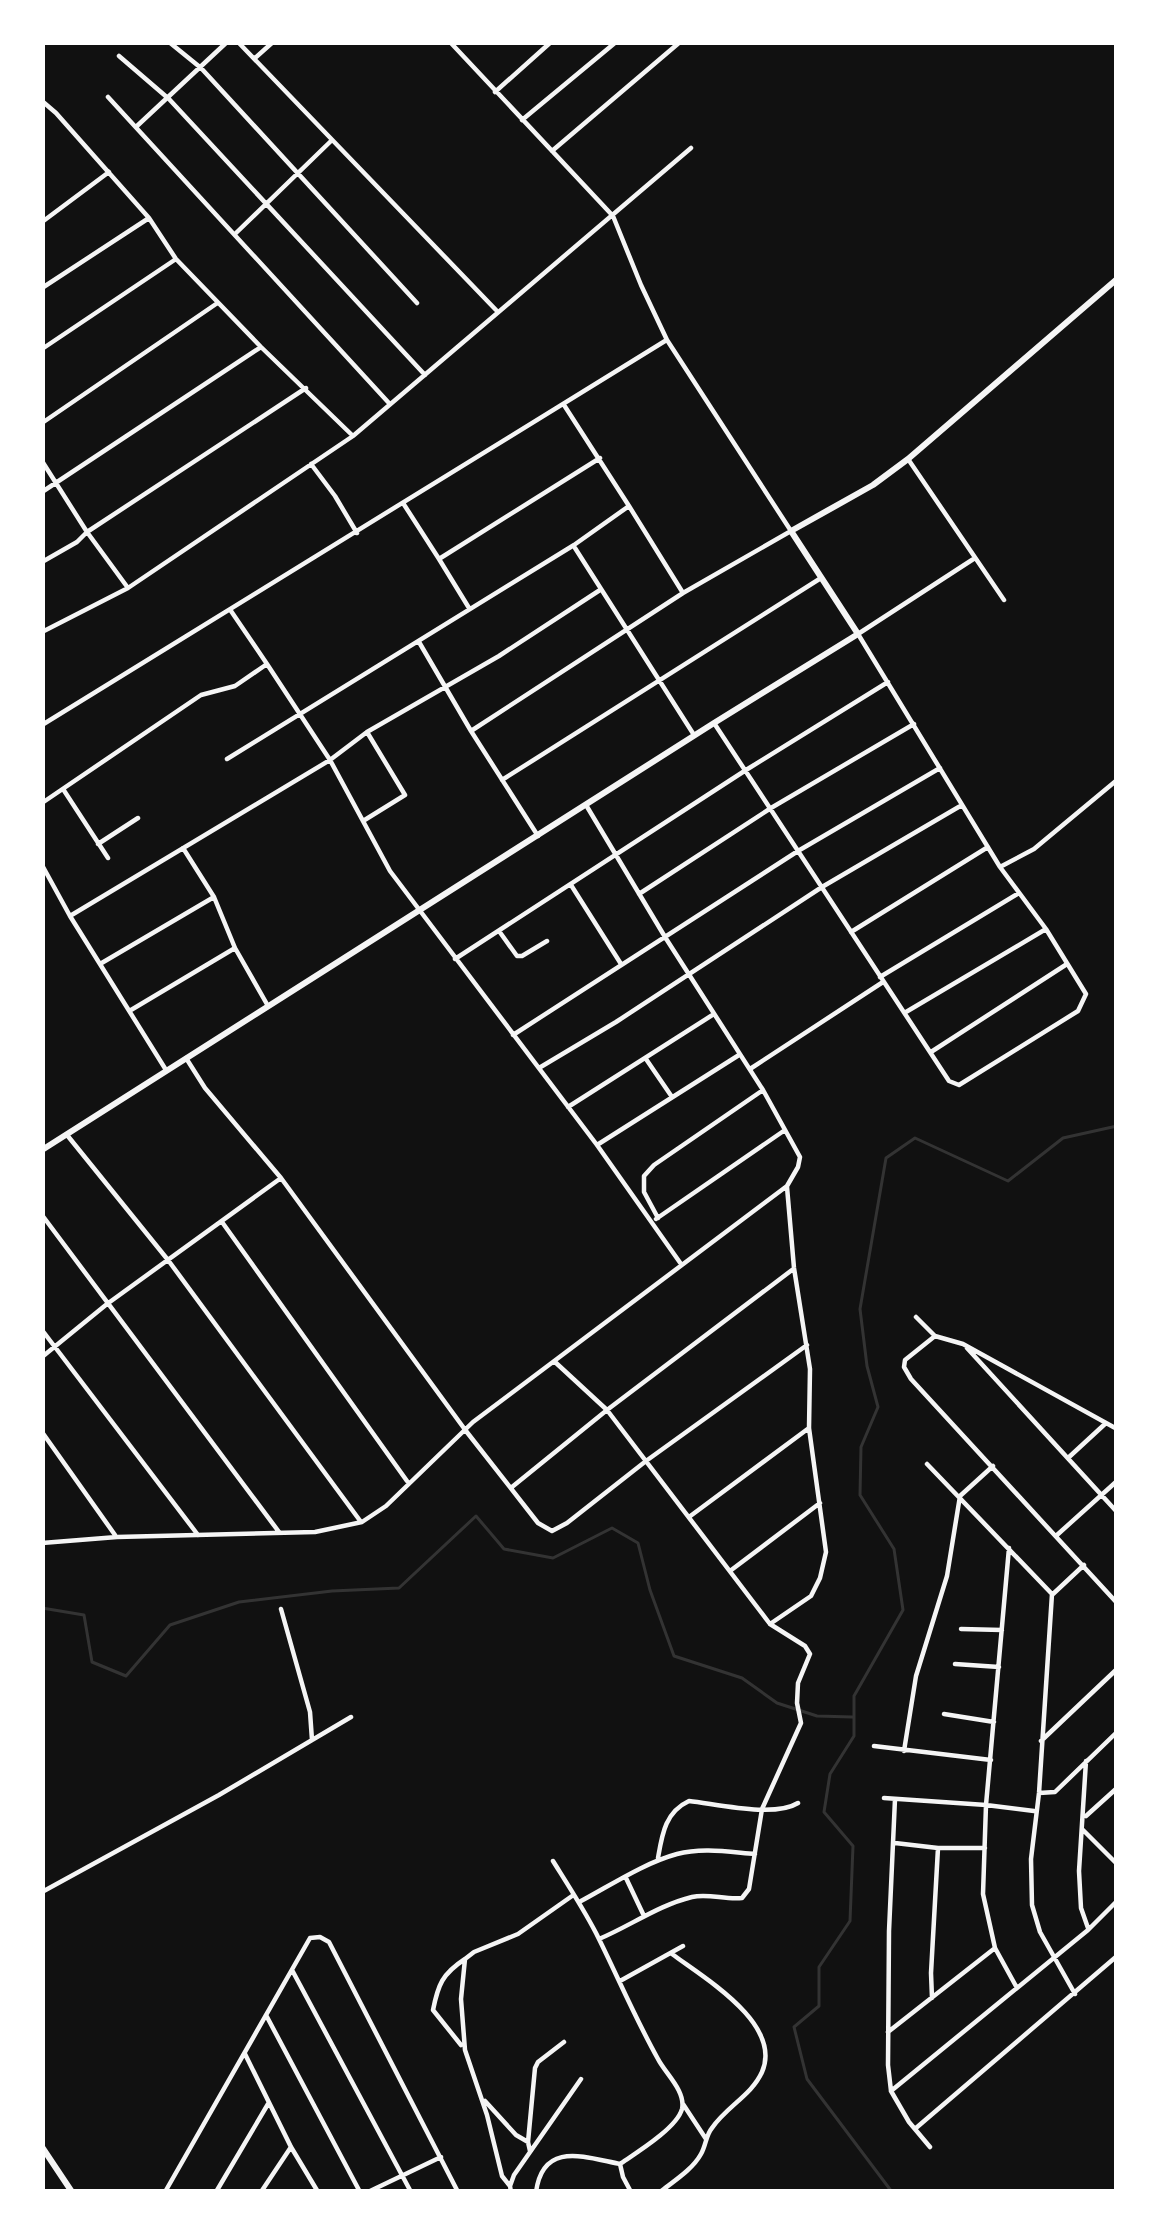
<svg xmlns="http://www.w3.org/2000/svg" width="1159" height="2234" font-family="'Open Sans',sans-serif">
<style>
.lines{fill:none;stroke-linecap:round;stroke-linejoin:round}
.stream{stroke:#333;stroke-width:3}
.minor{stroke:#f5f5f5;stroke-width:4.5}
.tertiary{stroke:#f5f5f5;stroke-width:6}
</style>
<rect width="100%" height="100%" fill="#111"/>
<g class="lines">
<path class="stream" d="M 42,1608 L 84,1615 L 92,1662 L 126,1676 L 170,1625 L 239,1602 L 332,1591 L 399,1588 L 476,1516 L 504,1549 L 553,1558 L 612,1528 L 638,1543 L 650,1590 L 674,1656 L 742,1678 L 777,1703 L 817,1716 L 852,1717
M 892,2192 L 807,2079 L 794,2027 L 819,2006 L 819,1967 L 850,1921 L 853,1846 L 824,1812 L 830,1774 L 854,1736 L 854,1696 L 903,1610 L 894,1549 L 860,1495 L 861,1447 L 878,1407 L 867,1366 L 860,1309 L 886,1158 L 915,1138 L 1008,1181 L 1063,1138 L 1117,1126"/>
<path class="minor" d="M 169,42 L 201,68 L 417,303
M 238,42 L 496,310
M 450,42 L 613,216 L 641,285 L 667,340 L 791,531 L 683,593 L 471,731
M 119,56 L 169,99 L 425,375
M 255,58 L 273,42
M 495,92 L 551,42
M 108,97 L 388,402
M 42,101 L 56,113 L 149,218 L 176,259 L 261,347 L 353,436
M 522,120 L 616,42
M 137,126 L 227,42
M 552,151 L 680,42
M 42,222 L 109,172
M 236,233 L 331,141
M 42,288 L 149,218
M 42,349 L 176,259
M 42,423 L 216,304
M 908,459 L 1004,600
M 42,461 L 87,532 L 128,588
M 311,464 L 335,496 L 357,533
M 42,492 L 261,347
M 403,503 L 439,559 L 600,458
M 629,506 L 683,593
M 575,548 L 694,735
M 439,559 L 469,608
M 42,562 L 77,542 L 87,532 L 306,388
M 231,611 L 267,664
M 42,632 L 128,588 L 353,436 L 691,148
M 419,642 L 471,731 L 538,836
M 714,723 L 949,1081 L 959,1085 L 1078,1011 L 1086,994 L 1046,929 L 1000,867 L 858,634 L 975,558
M 42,725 L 665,341
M 227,759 L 574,545 L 629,506 L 564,405
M 502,780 L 821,578
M 63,789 L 108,858
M 42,803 L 201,695 L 235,686 L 267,664 L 330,760 L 390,871 L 597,1145 L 681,1264
M 363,821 L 405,795 L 367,732
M 98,844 L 138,818
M 183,848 L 214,897 L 235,948 L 268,1006
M 42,865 L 70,916 L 166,1070
M 1000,867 L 1034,849 L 1117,780
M 571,885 L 621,964
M 639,894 L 771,808 L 914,724
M 70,916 L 330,760 L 367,732 L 499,656 L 600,590
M 499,931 L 517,956 L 522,956 L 547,941
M 851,932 L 988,847
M 455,959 L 746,770 L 888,682
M 100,964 L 214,897
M 880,977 L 1019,893
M 131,1010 L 235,948
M 906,1012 L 1046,929
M 513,1035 L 798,851 L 940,768
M 931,1052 L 1067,964
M 186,1058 L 205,1088 L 281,1178 L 466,1431 L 538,1523 L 552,1531 L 567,1523 L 646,1461 L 807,1345
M 646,1059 L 672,1097
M 539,1068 L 616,1022 L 822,887 L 962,805
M 750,1069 L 883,982
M 568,1107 L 714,1014
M 67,1135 L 168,1260 L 361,1522
M 597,1145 L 739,1055
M 42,1215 L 279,1532
M 658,1218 L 644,1192 L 644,1176 L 654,1165 L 763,1090
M 656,1219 L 785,1130
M 222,1222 L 407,1481
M 916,1317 L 935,1336 L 963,1344 L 1117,1429
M 42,1330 L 198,1535
M 935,1336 L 905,1360 L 904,1367 L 911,1379 L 1117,1603
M 967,1348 L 1117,1512
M 42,1357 L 107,1304 L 281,1178
M 555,1362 L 607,1410 L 770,1624 L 811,1596 L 820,1578 L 826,1552 L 809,1428 L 810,1369 L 794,1268 L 787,1187
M 42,1432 L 115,1535
M 1068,1458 L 1106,1423
M 927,1464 L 1052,1594 L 1039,1793 L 1031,1859 L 1032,1905 L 1040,1932 L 1075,1994
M 512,1487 L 607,1410 L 792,1270
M 689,1517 L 809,1428
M 1057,1535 L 1117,1481
M 42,1543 L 117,1537 L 315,1532 L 362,1522 L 386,1506 L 473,1422 L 787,1186 L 798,1167 L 800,1157 L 763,1090 L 665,937 L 586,805
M 1009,1548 L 986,1805 L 983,1894 L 995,1948 L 1017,1988
M 730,1571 L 820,1503
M 1053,1594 L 1084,1565
M 281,1609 L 310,1712 L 312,1740
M 961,1629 L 1002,1630
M 955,1664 L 999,1667
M 944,1714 L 994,1722
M 1041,1741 L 1117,1669
M 874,1746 L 991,1760
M 904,1751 L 916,1676 L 947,1576 L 960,1496 L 993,1466
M 1086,1761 L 1079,1871 L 1081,1908 L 1088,1928
M 1039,1793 L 1055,1792 L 1117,1732
M 884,1798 L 986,1805 L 1034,1811
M 895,1799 L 889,1931 L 888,2065 L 891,2091 L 909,2122 L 930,2147
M 1086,1816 L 1117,1788
M 1083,1830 L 1117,1864
M 895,1843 L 938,1848 L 985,1848
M 658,1858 C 662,1835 665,1812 689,1801 C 717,1804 774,1818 798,1803
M 626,1878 L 644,1916
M 42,1892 L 219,1795 L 351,1717
M 581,1901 C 611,1885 644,1863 677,1854 C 702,1847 730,1852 755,1854
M 599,1939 C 630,1926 659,1905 692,1897 C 708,1893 725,1900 742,1898 L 749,1889 L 762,1809 L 801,1723 L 797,1703 L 798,1683 L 810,1654 L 805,1646 L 770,1624
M 292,1970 L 411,2192
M 620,1981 L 683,1946
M 932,1998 L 931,1973 L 938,1848
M 266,2015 L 360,2192
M 888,2032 L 995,1948
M 461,2045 L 433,2010 C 438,1985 442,1974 465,1959
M 245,2054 L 291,2147 L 318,2192
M 891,2091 L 1088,1930 L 1117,1901
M 485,2101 L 516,2135 L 528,2142
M 683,2104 L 706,2139
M 916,2128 L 1117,1956
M 530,2151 L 528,2142 L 535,2068 L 538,2062 L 564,2042
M 620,2164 L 623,2177 L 631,2192
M 510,2186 L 502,2176 L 487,2115 L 465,2050 L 461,1999 L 465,1959 L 474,1952 L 518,1934 L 572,1896
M 165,2192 L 310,1938 L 320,1937 L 329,1942 L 458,2192
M 216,2192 L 268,2104
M 261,2192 L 291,2147
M 368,2192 L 441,2157
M 511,2192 L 510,2186 L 514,2175 L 581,2079
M 536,2192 C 543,2141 584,2157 620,2164 C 636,2153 677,2128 682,2109 C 686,2091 665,2073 658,2059 C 635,2018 617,1975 596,1933 C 583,1908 568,1885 553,1861
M 660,2192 C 674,2181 693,2169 701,2154 C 706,2145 706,2135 712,2128 C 726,2107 752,2095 762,2072 C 783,2024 704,1978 672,1954"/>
<path class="tertiary" d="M 42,1150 L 714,723 L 858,634 L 791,531 L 873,485 L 908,459 L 1117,279
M 42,2147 L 72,2192"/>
</g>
<rect width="1159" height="2234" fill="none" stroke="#ffffff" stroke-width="90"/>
</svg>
